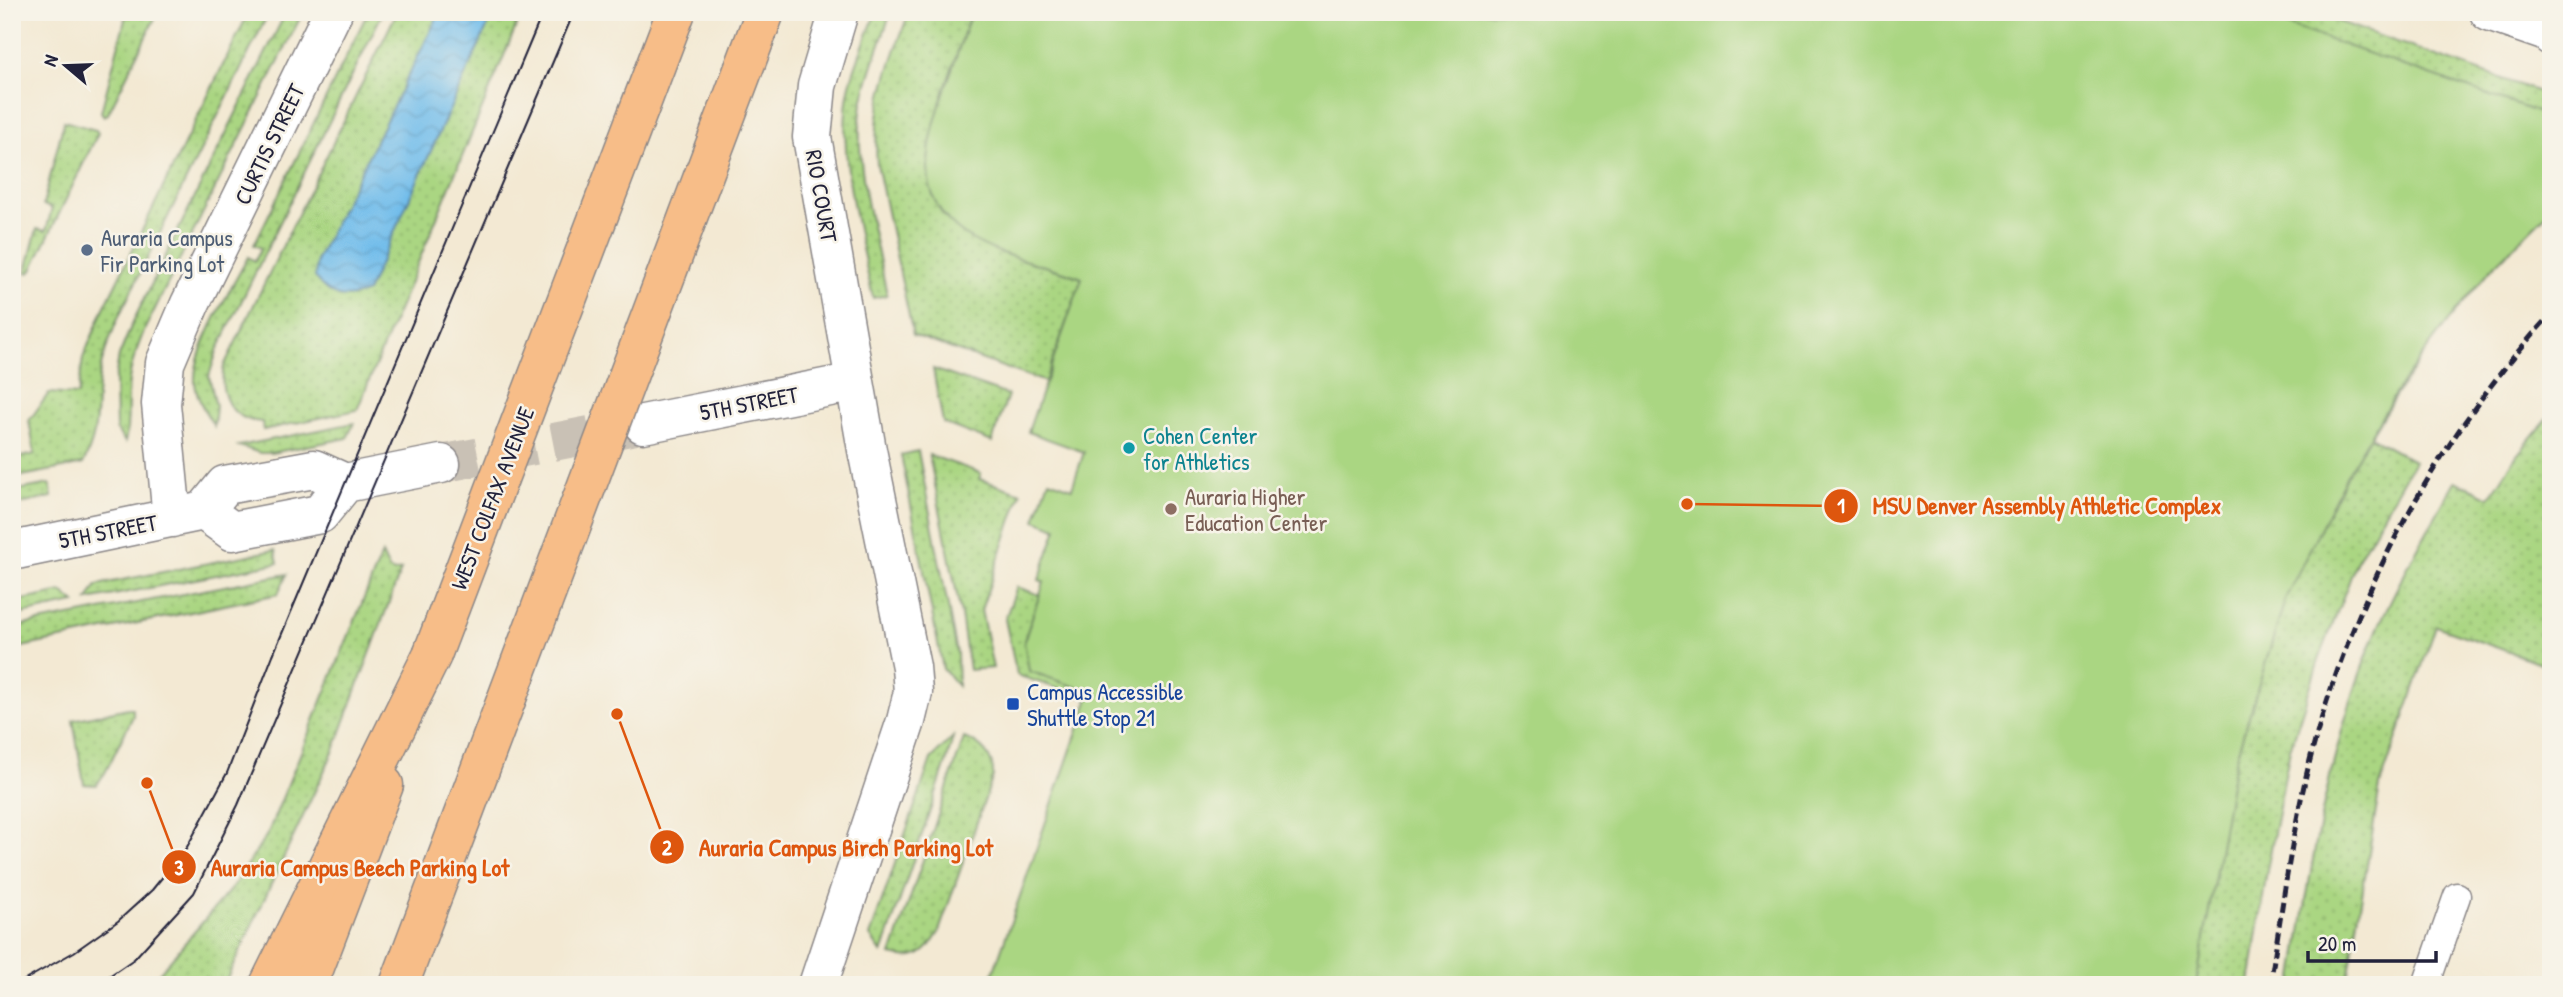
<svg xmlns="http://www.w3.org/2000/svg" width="2563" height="997" font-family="'Patrick Hand',sans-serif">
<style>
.green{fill:url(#green-dots);stroke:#667c5e;stroke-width:2}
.pitch{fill:#aad682;stroke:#667c5e;stroke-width:2}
.water{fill:url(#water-waves);stroke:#4a7093;stroke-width:2}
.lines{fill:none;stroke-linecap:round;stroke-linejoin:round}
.minor-tunnel{stroke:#c9c1b5;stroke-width:38;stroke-dasharray:38 19;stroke-linecap:butt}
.service-casing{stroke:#8a8687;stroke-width:29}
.minor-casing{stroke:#8a8687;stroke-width:41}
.primary-casing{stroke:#8a8687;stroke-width:41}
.motorway-casing{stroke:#8a8687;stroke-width:41}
.service{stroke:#fff;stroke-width:26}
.minor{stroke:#fff;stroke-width:38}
.primary{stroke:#f7bd88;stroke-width:38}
.motorway{stroke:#f7bd88;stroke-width:38}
.tram{stroke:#22223b;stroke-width:2}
.rail{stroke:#22223b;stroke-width:5;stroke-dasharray:10 5;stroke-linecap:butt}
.primary-bridge-casing{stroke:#8a8687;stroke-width:41;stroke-linecap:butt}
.primary-bridge{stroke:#f7bd88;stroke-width:38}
.service-dot{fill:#5c6f8a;stroke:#f7f3e8;stroke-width:2.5}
.culture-dot{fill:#0f9aa8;stroke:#f7f3e8;stroke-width:2.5}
.education-dot{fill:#8d6e63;stroke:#f7f3e8;stroke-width:2.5}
.transit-dot{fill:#1a4fb4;stroke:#f7f3e8;stroke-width:2.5}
.labels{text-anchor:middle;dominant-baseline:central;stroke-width:5;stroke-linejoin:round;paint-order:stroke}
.street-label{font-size:23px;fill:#22223b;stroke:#f7f3e8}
.service-label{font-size:23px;fill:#4e5e75;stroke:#f7f3e8;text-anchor:start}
.culture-label{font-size:23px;fill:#0d838f;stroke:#f7f3e8;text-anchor:start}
.education-label{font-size:23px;fill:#785e54;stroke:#f7f3e8;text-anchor:start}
.transit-label{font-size:23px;fill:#164399;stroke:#f7f3e8;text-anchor:start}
.leader{fill:none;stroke:#de560e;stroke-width:2.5}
.callout-dot{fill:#de560e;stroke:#f7f3e8;stroke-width:2.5}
.mark-label{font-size:21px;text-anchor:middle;font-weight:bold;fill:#fff}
.callout-label{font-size:24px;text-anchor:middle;font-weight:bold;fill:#de560e;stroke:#f7f3e8;stroke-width:5;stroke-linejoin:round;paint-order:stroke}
</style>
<defs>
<pattern id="green-dots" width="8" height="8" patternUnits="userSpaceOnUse" patternTransform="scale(1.75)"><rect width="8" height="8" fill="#aad682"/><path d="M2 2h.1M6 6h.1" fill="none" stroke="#92b771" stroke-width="1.8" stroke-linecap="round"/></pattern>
<pattern id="water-waves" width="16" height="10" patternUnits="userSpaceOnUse" patternTransform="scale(1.75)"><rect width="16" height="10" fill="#72bdeb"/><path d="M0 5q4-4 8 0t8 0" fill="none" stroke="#62a2ca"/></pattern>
</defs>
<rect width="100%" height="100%" fill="#f7f3e8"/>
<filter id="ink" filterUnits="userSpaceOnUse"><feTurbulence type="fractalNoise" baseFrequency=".0143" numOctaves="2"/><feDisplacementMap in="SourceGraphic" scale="14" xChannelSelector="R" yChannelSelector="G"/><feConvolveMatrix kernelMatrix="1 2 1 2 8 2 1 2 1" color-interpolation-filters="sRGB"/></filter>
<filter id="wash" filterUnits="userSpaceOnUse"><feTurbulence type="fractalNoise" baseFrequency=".00686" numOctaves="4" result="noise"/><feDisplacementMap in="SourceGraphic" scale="28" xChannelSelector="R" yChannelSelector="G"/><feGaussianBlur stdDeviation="1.57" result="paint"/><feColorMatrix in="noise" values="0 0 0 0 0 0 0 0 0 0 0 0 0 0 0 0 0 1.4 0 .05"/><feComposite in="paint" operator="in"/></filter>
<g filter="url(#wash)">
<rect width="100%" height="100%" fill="#f3e9d3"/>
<path class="green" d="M 127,12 L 158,12 L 108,114 L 104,116 L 101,112 Z
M 249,12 L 269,12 L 118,318 C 111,336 103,353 100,371 C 93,409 102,426 83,464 L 12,478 L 12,459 L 35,454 L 29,421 L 49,393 L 78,395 L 83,358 L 103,310 Z
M 286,12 L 303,12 L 144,331 C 138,347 131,362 129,380 C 126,401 130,422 125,442 L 116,429 L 115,379 L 119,356 L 132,324 Z
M 368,12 L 383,12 L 217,351 L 209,376 L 216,406 L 214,426 C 206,413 196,398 195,382 C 193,349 232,288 248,257 L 255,261 L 261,248 L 254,245 Z
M 397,12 L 522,12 L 357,410 L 263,430 L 262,422 C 230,420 218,395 224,366 Z
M 876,12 L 891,12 C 881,42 868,73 862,104 C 852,160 876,239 887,295 L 873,298 C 860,237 836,150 849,89 C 855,63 867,37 876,12 Z
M 909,12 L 971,12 L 940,104 L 1004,248 L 1014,255 L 1082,278 L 1045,382 L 913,335 L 877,164 C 872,106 890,66 909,12 Z
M 2169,12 L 2311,12 L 2551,96 L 2551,209 C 2531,229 2509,249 2490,270 C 2444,322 2405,378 2370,437 L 2414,461 L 2356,563 L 2319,660 L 2290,749 L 2267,870 L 2250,985 L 2137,985 Z
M 64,121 L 96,130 L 98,133 L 31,272 L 28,273 L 26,271 L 37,229 L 46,231 L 52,208 L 43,205 Z
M 933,369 L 1008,395 L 992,442 L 943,423 Z
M 2551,415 L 2551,642 L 2543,664 L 2436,626 L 2380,786 L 2347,985 L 2293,985 C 2311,863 2329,742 2378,628 C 2400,577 2429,529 2455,481 L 2490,497 L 2517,455 Z
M 354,423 L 347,438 L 271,453 L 260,453 L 239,446 Z
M 918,451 L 957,653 L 958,686 L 943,669 L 901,455 Z
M 929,455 L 981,473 L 979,479 L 1021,493 L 981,610 L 993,668 L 969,670 L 961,615 Z
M 50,484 L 52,497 L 12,506 L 12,491 Z
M 275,550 L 278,563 L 88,600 L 97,585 Z
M 382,554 L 389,569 L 394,572 L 401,570 L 334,750 L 224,985 L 149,985 L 236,883 L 268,833 Z
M 287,574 L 278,594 L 12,649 L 12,627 Z
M 1017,587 L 1040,595 L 1024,641 L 1091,691 L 1089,699 L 1017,675 L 1005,619 Z
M 62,592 L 75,603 L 12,616 L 12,602 Z
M 128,708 L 133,708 L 133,716 L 105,773 L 96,785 L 84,784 L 73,720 Z
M 953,737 L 946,763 L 882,953 L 870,936 L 931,759 Z
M 964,738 C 982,744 994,757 993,776 L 938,934 C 926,954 916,962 891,955 Z"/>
<path class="pitch" d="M 971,12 L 2249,12 L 2551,117 L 2551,209 L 2491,269 L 2449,320 L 2401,384 L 2347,475 L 2286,597 L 2235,761 L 2196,985 L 989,985 L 1091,692 L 1029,671 L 1024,641 L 1044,582 L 1039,580 L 1057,528 L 1035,520 L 1049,480 L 1072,488 L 1084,452 L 1028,432 L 1082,278 C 1046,264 997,257 965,235 C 910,197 928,142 945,89 C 954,63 963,38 971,12 Z"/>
<path class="water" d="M 440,12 L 494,12 L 367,292 C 344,301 329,298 315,277 L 317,259 Z"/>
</g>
<g filter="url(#ink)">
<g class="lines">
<path class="minor-tunnel" d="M 441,464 L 635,426"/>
<defs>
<path id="service" d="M 2426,985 L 2457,896"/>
<path id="minor" d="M 2489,12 L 2547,32 L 2551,36
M 643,424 L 855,382
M 204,511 L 232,531 L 320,514 L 345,483
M 172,518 L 161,404 L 165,363 L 190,304 L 333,12
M 12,551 L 204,511 L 225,485 L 314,469 L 345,483 L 441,464
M 818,985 L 906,721 L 913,692 L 911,667 L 867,450 L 812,137 L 817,86 L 839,12"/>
<path id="primary" d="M 308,985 L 384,785"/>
<path id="motorway" d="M 269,985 L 432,655"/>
</defs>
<use href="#service" class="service-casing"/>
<use href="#minor" class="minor-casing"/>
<use href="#primary" class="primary-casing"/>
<use href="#motorway" class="motorway-casing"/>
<use href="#service" class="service"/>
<use href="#minor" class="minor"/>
<use href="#primary" class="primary"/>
<use href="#motorway" class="motorway"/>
<path class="tram" d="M 16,985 L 74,952 L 118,921 L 152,890 L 187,847 L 227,773 L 273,655 L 543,12
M 96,985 L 134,959 L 194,893 L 238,805 L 574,12"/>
<path class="rail" d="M 2270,985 C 2284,896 2295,806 2321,720 C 2367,570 2445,429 2551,314"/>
<defs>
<path id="primary-bridge" d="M 432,655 L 676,12
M 399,985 L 765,12"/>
</defs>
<use href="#primary-bridge" class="primary-bridge-casing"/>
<use href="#primary-bridge" class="primary-bridge"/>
</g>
</g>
<circle class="service-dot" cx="87" cy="250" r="7"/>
<circle class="culture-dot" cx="1129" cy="448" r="7"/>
<circle class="education-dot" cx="1171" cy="509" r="7"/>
<rect class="transit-dot" x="1006" y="697" width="14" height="14" rx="3.5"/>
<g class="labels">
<g class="street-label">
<text transform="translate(269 144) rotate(-64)">CURTIS STREET</text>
<text transform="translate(822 196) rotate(80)">RIO COURT</text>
<text transform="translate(749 403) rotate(-11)">5TH STREET</text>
<text transform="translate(492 498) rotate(-69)">WEST COLFAX AVENUE</text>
<text transform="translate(108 531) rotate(-11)">5TH STREET</text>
</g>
<g class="service-label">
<text x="101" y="237">Auraria Campus<tspan x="101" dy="26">Fir Parking Lot</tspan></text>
</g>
<g class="culture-label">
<text x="1143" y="435">Cohen Center<tspan x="1143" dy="26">for Athletics</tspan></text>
</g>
<g class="education-label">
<text x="1185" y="496">Auraria Higher<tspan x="1185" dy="26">Education Center</tspan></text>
</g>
<g class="transit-label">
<text x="1027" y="691">Campus Accessible<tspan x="1027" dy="26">Shuttle Stop 21</tspan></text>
</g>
</g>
<path class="leader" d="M1687 504L1841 506M617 714L667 847M147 783L179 867"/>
<g class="callout-dot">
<circle cx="1687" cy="504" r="7"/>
<circle cx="617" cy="714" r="7"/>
<circle cx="147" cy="783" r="7"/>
<circle cx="1841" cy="506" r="18"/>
<circle cx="667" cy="847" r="18"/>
<circle cx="179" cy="867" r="18"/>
</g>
<g class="mark-label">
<text x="1841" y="513">1</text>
<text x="667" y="855">2</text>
<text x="179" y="875">3</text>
</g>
<g class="callout-label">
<text x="2047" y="514">MSU Denver Assembly Athletic Complex</text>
<text x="846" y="856">Auraria Campus Birch Parking Lot</text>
<text x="360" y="876">Auraria Campus Beech Parking Lot</text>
</g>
<rect width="2563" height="997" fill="none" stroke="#f7f3e8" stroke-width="42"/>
<g transform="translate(66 66) rotate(289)" stroke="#f7f3e8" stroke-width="5" paint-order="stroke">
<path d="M0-5L12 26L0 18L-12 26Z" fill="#22223b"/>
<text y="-10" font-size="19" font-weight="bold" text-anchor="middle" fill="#22223b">N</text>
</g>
<path d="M2308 951v10h128v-10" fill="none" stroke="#22223b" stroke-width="3.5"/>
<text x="2318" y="951" font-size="21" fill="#22223b" stroke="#f7f3e8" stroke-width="5" paint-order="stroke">20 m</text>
</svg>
